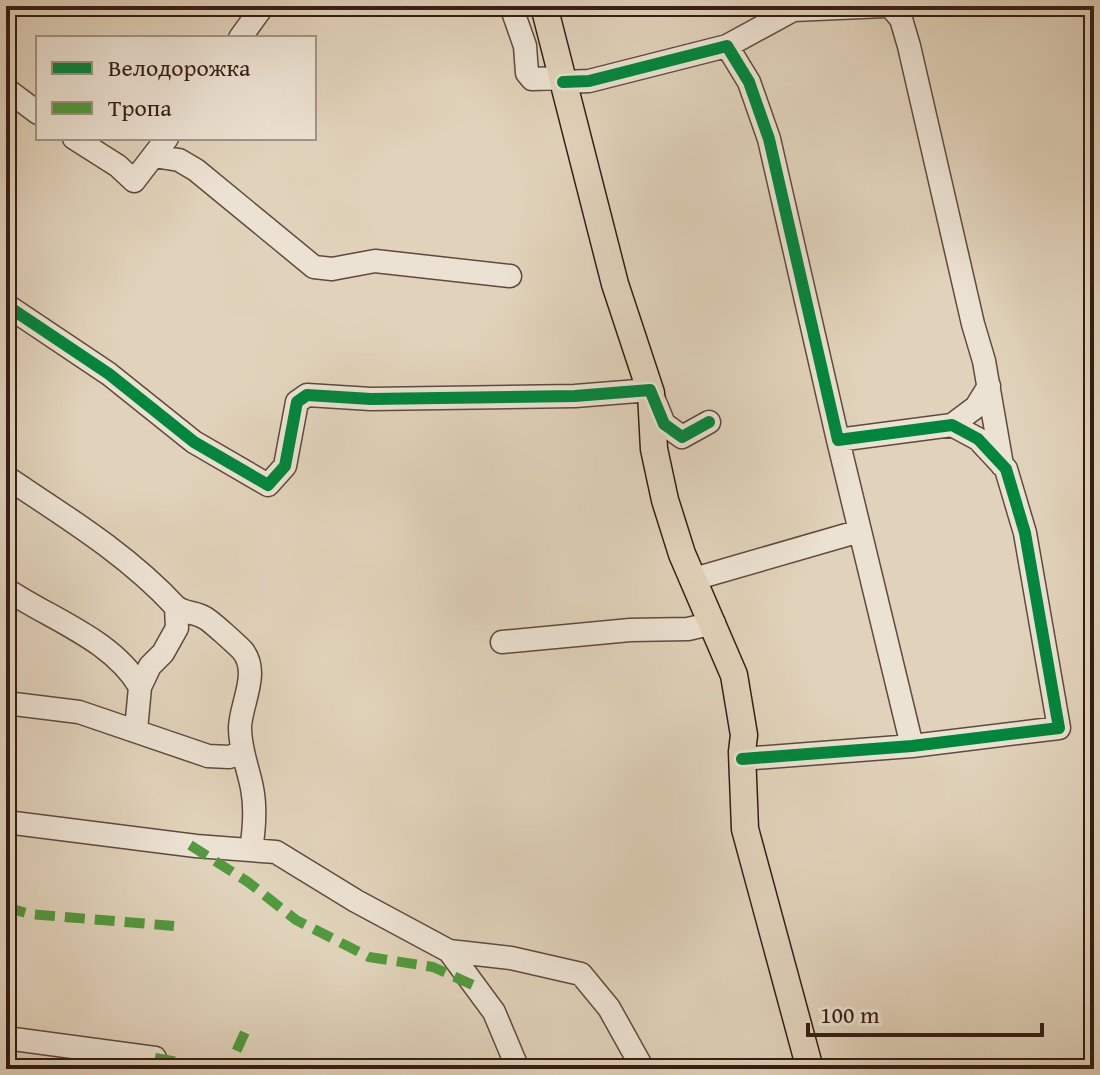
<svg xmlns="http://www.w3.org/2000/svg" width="1100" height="1075" font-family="'Gentium Book Plus',serif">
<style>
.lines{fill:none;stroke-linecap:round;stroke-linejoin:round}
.minor-casing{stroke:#604a3e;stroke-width:25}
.major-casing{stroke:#351d14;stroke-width:29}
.minor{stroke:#ece2d3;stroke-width:22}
.major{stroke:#e1d3bb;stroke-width:26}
.quiet{stroke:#519a3d;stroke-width:10;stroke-dasharray:20 10;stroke-linecap:butt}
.cycleway-casing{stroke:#ece2d3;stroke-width:17}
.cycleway{stroke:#00873e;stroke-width:12}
</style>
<rect width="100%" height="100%" fill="#e1d3bb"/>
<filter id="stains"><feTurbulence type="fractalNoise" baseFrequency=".0025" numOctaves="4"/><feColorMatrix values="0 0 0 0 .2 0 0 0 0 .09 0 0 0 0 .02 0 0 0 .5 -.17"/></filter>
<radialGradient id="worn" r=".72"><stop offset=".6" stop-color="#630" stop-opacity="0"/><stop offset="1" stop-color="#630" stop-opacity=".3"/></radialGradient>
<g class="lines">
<defs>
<path id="minor" d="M 511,6 L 525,46 L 527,73 L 532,79 L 562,78
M 890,6 L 901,19 L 909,46 L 973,324 L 984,361 L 1002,465
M 240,38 L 263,6
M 727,46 L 793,10 L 885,6
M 563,82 L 589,81 L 727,46 L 749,82 L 769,139 L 838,440 L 952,425 L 978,439 L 1006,469 L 1025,533 L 1059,728 L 912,746 L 742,759
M 6,89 L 38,113
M 74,138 L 118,166 L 134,181 L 167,138
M 154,156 L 179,160 L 196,170 L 314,267 L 332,269 L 375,261 L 510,276
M 6,305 L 109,374 L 194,442 L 268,485 L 285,466 L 297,402 L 307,395 L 371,399 L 575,396 L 650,390 L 664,424 L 682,437 L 709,422
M 952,425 L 976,407 L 989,386
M 838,440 L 912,746
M 6,477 C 66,517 127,554 176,607 L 177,628 L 163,653 L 150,666 L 140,687 C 112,639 50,619 6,589
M 694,579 L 860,531
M 176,607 C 186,614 196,612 205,618 C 211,621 237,645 242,650 C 261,672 240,705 240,728 C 240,750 248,767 252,788 C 256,808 254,831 251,850
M 502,642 L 630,630 L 688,629 L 714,623
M 6,703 L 79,712 L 208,756 L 229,757 L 241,753
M 136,730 L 140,687
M 6,822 L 196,846 L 276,852 L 356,901 L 449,951 L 511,958 L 581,974 L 609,1008 L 643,1069
M 449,951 L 494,1012 L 518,1069
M 6,1038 L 155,1058"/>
<path id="major" d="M 544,6 L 615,284 L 651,393 L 654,449 L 665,500 L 682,554 L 734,675 L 744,735 L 742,752 L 745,829 L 810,1069"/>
</defs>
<use href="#minor" class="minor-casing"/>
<use href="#major" class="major-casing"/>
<use href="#minor" class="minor"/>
<use href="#major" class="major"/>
<path class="quiet" d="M 190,845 L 248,882 L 296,920 L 369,957 L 433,967 L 475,986
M 6,907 L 29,914 L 174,926
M 155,1058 L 190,1064 L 231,1063 L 245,1032"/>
<defs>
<path id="cycleway" d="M 563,82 L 589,81 L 727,46 L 749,82 L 769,139 L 838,440 L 952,425 L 978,439 L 1006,469 L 1025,533 L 1059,728 L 912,746 L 742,759
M 6,305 L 109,374 L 194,442 L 268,485 L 285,466 L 297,402 L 307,395 L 371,399 L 575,396 L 650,390 L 664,424 L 682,437 L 709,422"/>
</defs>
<use href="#cycleway" class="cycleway-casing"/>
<use href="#cycleway" class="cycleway"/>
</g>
<rect width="1100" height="1075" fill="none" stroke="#e1d3bb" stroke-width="32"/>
<rect x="8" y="8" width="1084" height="1059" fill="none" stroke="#351d14" stroke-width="4"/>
<rect x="16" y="16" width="1068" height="1043" fill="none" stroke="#351d14" stroke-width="2"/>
<rect x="36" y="36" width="280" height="104" fill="#ece2d3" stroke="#a39387" stroke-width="2"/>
<rect x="52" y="62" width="40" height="12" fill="#00873e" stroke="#a39387" stroke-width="2"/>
<text x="108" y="76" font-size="24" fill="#351d14">Велодорожка</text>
<rect x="52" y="102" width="40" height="12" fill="#519a3d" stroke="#a39387" stroke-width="2"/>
<text x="108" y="116" font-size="24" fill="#351d14">Тропа</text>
<path d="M808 1023v12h234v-12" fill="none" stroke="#351d14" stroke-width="4"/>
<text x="820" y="1023" font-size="24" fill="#351d14" stroke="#ece2d3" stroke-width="6" paint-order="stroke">100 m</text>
<rect width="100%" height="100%" filter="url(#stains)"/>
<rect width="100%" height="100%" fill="url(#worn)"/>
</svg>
